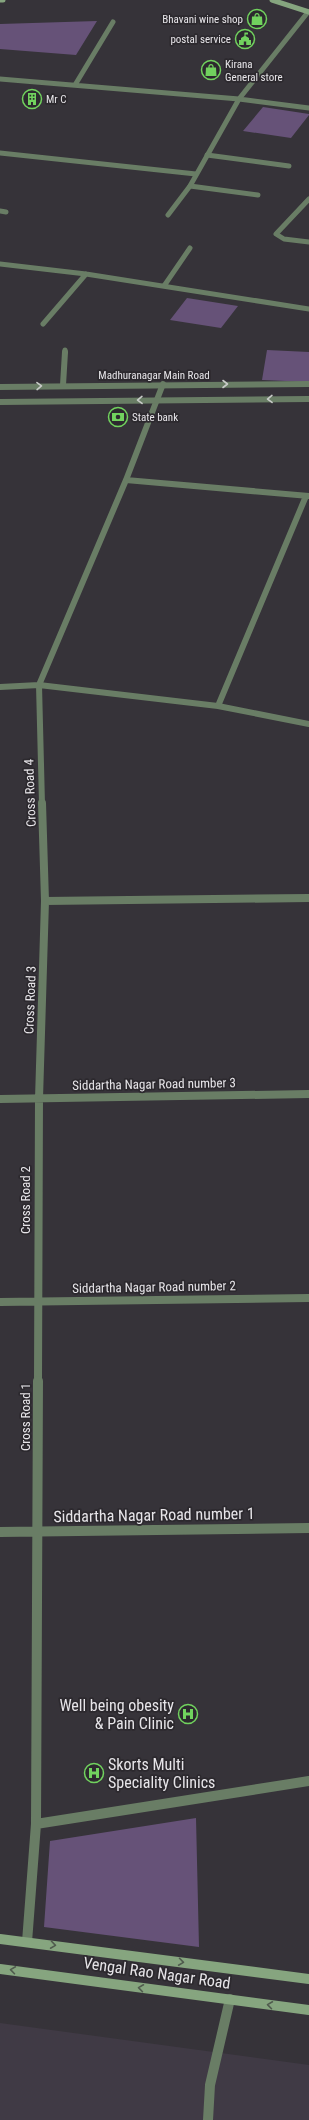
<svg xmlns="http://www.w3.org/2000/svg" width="309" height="2120" font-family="'Roboto Condensed',sans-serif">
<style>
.built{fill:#403a45}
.green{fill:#665278}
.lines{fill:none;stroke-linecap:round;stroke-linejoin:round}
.service-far1{stroke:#697d65;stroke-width:5}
.service{stroke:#697d65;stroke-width:10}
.minor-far3{stroke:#697d65;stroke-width:5}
.minor-far2{stroke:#697d65;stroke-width:6}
.minor-far1{stroke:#697d65;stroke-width:8}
.minor{stroke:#697d65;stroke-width:10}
.tertiary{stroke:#697d65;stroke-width:6}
.secondary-far1{stroke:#86a57f;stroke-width:5}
.secondary{stroke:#86a57f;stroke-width:10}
.oneway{stroke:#c8cbc8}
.oneway2{stroke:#505b4e}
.labels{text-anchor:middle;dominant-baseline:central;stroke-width:3.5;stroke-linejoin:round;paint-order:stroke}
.far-poi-label{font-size:11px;fill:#e7e5e9;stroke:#2c292e;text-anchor:start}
.far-street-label{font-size:11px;fill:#e7e5e9;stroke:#2c292e}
.street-label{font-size:13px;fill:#e7e5e9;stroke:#2c292e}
.near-street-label{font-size:16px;fill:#e7e5e9;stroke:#2c292e}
.near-poi-label{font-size:16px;fill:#e7e5e9;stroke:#2c292e;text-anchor:end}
</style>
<rect width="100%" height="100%" fill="#363339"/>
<path class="built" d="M 0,2023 L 309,2065 L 309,2120 L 0,2120 Z"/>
<path class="green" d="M 97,21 L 76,55 L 0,49 L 0,24 Z
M 263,107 L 309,114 L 309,115 L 291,138 L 243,131 Z
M 187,298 L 238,306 L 221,328 L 170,320 Z
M 267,350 L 309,352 L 309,382 L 262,380 Z
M 196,1818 L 199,1947 L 44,1927 L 50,1841 Z"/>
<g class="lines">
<path class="service-far1" d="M 207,155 L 289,166
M 190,186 L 258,195"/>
<path class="service" d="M 208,2120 L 210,2085 L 230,1999"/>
<path class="minor-far3" d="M 0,79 L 239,99 L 309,108
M 75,85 L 113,22
M 0,153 L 196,174
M 309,199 L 276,234 L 284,239 L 309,242
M 0,211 L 6,212
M 168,215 L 190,186 L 239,99 L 308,12
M 0,264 L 86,274 L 309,309
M 164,286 L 190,248
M 43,324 L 86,274
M 65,353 L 65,350"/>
<path class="minor-far2" d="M 63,385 L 65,352
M 126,480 L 309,496
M 0,687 L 39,685 L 218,706 L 309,724
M 218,706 L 306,496
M 42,804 L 39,685 L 126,480 L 163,384"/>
<path class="minor-far1" d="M 45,901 L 309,898
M 0,1099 L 309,1094
M 0,1302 L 309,1298
M 38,1382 L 39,1099 L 45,901 L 42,803"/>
<path class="minor" d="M 0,1532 L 309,1528
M 36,1824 L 38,1381
M 27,1942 L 36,1824 L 309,1781"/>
<path class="tertiary" d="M 0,387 L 309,384
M 0,402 L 309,399"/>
<path class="secondary-far1" d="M 0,0 L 3,0
M 272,0 L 309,12"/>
<path class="secondary" d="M 0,1939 L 309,1979
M 0,1969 L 309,2010"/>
</g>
<defs><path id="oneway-chevron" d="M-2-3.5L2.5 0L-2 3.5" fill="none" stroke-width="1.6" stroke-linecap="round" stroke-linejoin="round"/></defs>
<g class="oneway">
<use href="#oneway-chevron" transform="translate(225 384)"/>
<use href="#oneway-chevron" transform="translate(39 386) rotate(-1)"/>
<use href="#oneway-chevron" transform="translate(270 399) rotate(179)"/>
<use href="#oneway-chevron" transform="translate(140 400) rotate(179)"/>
</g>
<g class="oneway2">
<use href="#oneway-chevron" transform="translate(53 1945) rotate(8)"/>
<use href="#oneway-chevron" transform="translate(181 1962) rotate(8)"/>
<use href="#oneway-chevron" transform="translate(13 1970) rotate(-172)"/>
<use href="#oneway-chevron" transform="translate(141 1988) rotate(-172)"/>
<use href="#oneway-chevron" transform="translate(270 2005) rotate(-172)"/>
</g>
<defs>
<symbol id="shop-ring" viewBox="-11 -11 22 22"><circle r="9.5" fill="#2c292e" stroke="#71d25e" stroke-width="1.5"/><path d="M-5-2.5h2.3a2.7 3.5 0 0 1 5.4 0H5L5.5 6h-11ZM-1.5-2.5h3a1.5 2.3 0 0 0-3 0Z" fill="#71d25e"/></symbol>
<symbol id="civic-ring" viewBox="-11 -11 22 22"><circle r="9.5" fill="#2c292e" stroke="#71d25e" stroke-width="1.5"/><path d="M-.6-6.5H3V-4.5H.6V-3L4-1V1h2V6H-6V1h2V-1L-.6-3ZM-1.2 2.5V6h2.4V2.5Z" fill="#71d25e"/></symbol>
<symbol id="building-ring" viewBox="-11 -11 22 22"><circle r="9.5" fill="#2c292e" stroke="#71d25e" stroke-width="1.5"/><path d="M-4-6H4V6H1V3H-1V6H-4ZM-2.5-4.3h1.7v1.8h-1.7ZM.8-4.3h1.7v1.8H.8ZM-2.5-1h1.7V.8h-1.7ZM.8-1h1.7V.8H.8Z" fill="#71d25e"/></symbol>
<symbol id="bank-ring" viewBox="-11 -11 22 22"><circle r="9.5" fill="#2c292e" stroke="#71d25e" stroke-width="1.5"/><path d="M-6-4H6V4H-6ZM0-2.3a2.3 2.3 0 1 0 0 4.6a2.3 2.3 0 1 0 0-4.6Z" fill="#71d25e"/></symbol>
<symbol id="hospital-ring" viewBox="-11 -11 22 22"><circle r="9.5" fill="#2c292e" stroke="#71d25e" stroke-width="1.5"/><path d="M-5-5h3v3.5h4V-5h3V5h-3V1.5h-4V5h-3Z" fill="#71d25e"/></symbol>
</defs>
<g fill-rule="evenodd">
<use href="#shop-ring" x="246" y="8" width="22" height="22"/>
<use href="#civic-ring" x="234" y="28" width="22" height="22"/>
<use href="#shop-ring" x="200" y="59" width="22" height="22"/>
<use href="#building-ring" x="21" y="88" width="22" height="22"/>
<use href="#bank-ring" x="107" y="406" width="22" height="22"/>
<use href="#hospital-ring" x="177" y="1703" width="22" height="22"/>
<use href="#hospital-ring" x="83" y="1762" width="22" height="22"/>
</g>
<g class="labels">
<g class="far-poi-label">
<text x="243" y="19" text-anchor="end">Bhavani wine shop</text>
<text x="231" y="39" text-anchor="end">postal service</text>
<text x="225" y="64">Kirana<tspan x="225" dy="13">General store</tspan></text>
<text x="46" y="99">Mr C</text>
<text x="132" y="417">State bank</text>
</g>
<g class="far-street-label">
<text x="154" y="375">Madhuranagar Main Road</text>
</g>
<g class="street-label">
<text transform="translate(30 793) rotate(-92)">Cross Road 4</text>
<text transform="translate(30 1000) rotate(-88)">Cross Road 3</text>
<text transform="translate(154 1084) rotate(-1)">Siddartha Nagar Road number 3</text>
<text transform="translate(25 1200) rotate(-90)">Cross Road 2</text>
<text transform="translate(154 1287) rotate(-1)">Siddartha Nagar Road number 2</text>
<text transform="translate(25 1417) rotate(-90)">Cross Road 1</text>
</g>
<g class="near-street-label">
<text transform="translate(154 1515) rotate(-1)">Siddartha Nagar Road number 1</text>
<text transform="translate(157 1973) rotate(8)">Vengal Rao Nagar Road</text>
</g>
<g class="near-poi-label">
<text x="174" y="1705">Well being obesity<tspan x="174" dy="18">&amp; Pain Clinic</tspan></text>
<text x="108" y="1764" text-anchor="start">Skorts Multi<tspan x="108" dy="18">Speciality Clinics</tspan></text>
</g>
</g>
</svg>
